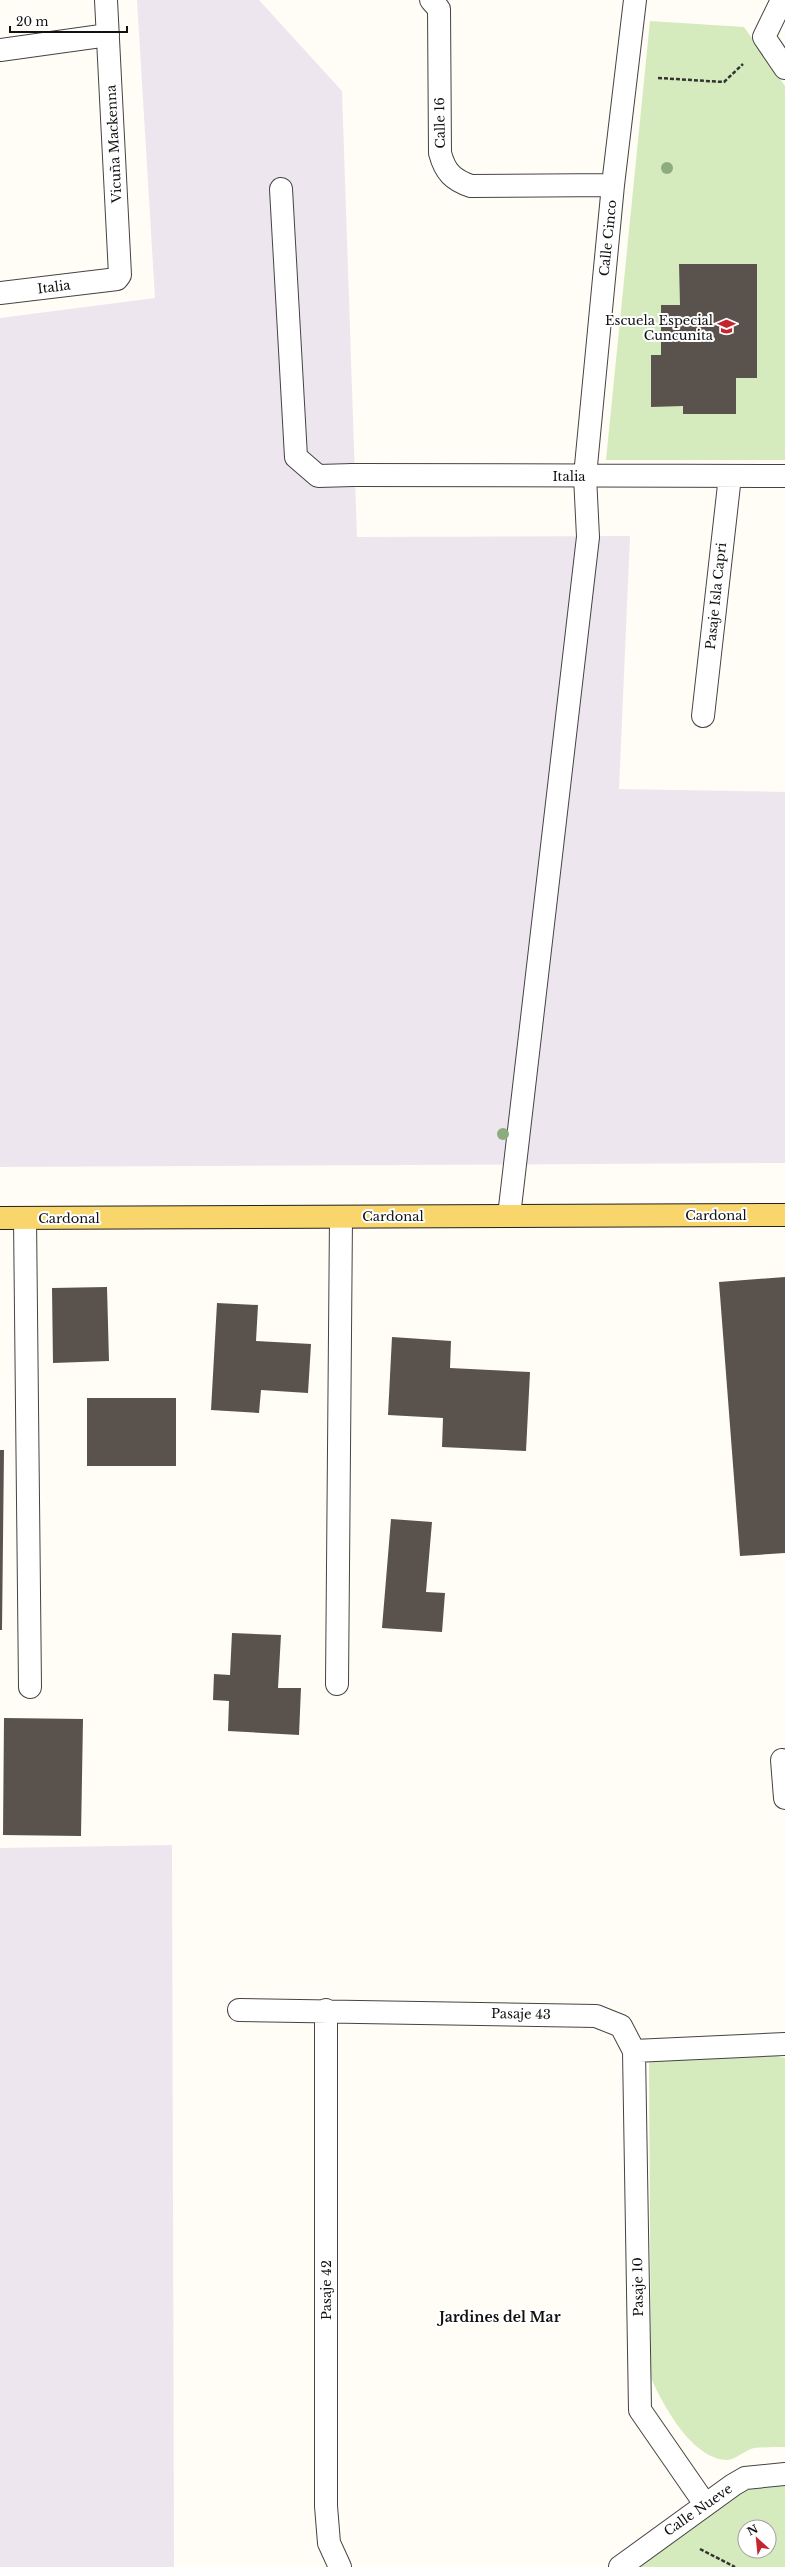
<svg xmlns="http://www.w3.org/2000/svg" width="785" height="2567" font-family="'Libre Baskerville',serif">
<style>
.industrial{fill:#eee6ef}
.green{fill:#d5ebbd;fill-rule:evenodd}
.building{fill:#5a524d}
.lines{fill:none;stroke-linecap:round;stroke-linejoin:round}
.lane-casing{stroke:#444;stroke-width:24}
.street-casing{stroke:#444;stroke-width:24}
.primary-casing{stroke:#222;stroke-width:24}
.path{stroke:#333;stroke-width:2.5;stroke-dasharray:4 2;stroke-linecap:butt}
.lane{stroke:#fff;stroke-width:22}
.street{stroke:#fff;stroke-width:22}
.primary{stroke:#f9d66b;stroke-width:22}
.tree{fill:#8dad7f}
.labels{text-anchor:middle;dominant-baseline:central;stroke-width:4;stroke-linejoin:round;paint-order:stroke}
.street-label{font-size:13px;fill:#111;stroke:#fff}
.poi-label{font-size:13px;fill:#111;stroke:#fff;text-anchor:end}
.neighbourhood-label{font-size:14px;font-weight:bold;fill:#111;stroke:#fff}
</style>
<rect width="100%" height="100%" fill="#fffdf5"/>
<path class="industrial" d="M 137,0 L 259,0 L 342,91 L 357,537 L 630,536 L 619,789 L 785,792 L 785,1163 L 0,1167 L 0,318 L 155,298 Z
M 172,1845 L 174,2567 L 0,2567 L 0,1848 Z"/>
<path class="green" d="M 650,21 L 744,27 L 785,86 L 785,460 L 606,460 Z
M 775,2056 L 785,2058 L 785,2447 C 775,2447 764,2447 754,2448 C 745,2450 735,2460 727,2460 C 692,2459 663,2405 651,2378 L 649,2061 Z
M 785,2479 L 785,2567 L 634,2567 L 748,2485 ZM 745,2527 L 769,2527 L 769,2551 L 745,2551 Z"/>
<path class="building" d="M 679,264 L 757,264 L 757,378 L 736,378 L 736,414 L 683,414 L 683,406 L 651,407 L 651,355 L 661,355 L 661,305 L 680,305 Z
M 785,1277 L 785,1553 L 740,1556 L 719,1282 Z
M 107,1287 L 109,1361 L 53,1363 L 52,1288 Z
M 217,1303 L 258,1305 L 256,1341 L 311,1344 L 308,1393 L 261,1390 L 259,1413 L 211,1410 Z
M 392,1337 L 451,1341 L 450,1368 L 530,1372 L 526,1451 L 442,1447 L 443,1418 L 388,1415 Z
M 87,1398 L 176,1398 L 176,1466 L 87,1466 Z
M 0,1450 L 4,1450 L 2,1630 L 0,1630 Z
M 391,1519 L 432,1522 L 426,1592 L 445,1593 L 442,1632 L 382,1628 Z
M 232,1633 L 281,1635 L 278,1688 L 301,1688 L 299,1735 L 228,1731 L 229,1701 L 213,1700 L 214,1674 L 230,1675 Z
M 4,1718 L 83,1719 L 81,1836 L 3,1835 Z"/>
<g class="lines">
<defs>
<path id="lane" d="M 281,189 L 296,457 L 318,476 L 353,475
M 509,1216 L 588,537 L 585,476
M 25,1218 L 30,1687
M 337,1684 L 341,1217"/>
<path id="street" d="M 431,0 L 439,9 L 440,153 C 445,172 453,180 471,186 L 613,185
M 782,0 L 764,37 L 785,68
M 0,50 L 108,35
M 0,293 L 109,280 L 117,279 L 120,275 L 106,0
M 353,475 L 785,476
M 585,476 L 613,185 L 635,0
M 703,716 L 730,476
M 782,1760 L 785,1798
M 239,2010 L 596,2016 L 621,2026 L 634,2051 L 640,2410 L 705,2504
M 326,2010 L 326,2506 L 329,2543 L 340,2567
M 634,2051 L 785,2044
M 620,2567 L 733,2485 L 745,2478 L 785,2474"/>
<path id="primary" d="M 0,1218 L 785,1215"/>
</defs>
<use href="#lane" class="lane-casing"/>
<use href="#street" class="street-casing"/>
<use href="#primary" class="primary-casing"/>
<path class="path" d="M 658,78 L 724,82 L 743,64
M 700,2549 L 735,2567"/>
<use href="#lane" class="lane"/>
<use href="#street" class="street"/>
<use href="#primary" class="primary"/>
</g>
<g class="tree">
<circle cx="667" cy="168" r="6"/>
<circle cx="503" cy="1134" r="6"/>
</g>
<defs>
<symbol id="school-bare" viewBox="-9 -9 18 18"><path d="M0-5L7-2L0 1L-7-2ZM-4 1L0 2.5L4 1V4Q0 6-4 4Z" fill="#c4262e" stroke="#fff" stroke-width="2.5" paint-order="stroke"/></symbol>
</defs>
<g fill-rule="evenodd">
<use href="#school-bare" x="714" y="314" width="25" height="25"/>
</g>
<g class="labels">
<g class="street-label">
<text transform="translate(440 123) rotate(-91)">Calle 16</text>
<text transform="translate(114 144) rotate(-93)">Vicuña Mackenna</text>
<text transform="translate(608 238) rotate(-84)">Calle Cinco</text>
<text transform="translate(54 287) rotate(-7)">Italia</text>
<text x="569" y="476">Italia</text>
<text transform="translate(716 596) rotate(-84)">Pasaje Isla Capri</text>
<text x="716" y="1215">Cardonal</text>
<text x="393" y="1216">Cardonal</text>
<text x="69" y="1218">Cardonal</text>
<text transform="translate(521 2014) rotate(1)">Pasaje 43</text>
<text transform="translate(638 2287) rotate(-91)">Pasaje 10</text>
<text transform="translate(326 2290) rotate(-90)">Pasaje 42</text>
<text transform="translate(698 2510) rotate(-35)">Calle Nueve</text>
</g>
<g class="poi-label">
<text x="713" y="320">Escuela Especial<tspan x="713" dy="15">Cuncunita</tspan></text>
</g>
<g class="neighbourhood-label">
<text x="500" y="2317">Jardines del Mar</text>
</g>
</g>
<g transform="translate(757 2539) rotate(333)"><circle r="19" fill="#ffffff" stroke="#a0a0a0"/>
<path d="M0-3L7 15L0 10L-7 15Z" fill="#c4262e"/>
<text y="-6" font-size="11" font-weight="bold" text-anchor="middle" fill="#111111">N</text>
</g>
<path d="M10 26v6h117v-6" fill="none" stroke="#111111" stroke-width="2"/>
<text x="16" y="26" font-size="12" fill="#111111" stroke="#ffffff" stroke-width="3" paint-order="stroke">20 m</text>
</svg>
